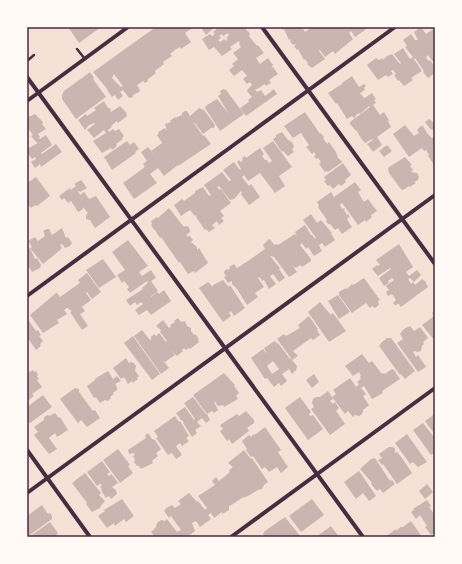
<svg xmlns="http://www.w3.org/2000/svg" width="462" height="564" font-family="'Space Grotesk',sans-serif">
<style>
.building{fill:#ccb4b1;fill-rule:evenodd}
.lines{fill:none;stroke-linecap:round;stroke-linejoin:round}
.service{stroke:#4a2c40;stroke-width:2.5}
.minor{stroke:#4a2c40;stroke-width:4}
.neatline{fill:none;stroke:#4a2c40;stroke-width:1.5}
</style>
<rect width="100%" height="100%" fill="#f7e1d7"/>
<path class="building" d="M 68,27 L 101,27 L 79,43 Z
M 154,27 L 164,27 L 165,28 L 165,27 L 194,27 L 185,33 L 191,42 L 181,49 L 180,47 L 175,50 L 175,49 L 174,51 L 170,54 L 172,56 L 163,62 L 164,64 L 155,71 L 156,73 L 147,80 L 148,81 L 145,83 L 143,81 L 137,85 L 140,90 L 139,92 L 133,95 L 133,97 L 129,98 L 123,90 L 120,92 L 123,96 L 118,100 L 115,95 L 112,97 L 107,90 L 108,90 L 93,72 L 153,29 ZM 114,74 L 123,86 L 121,87 L 112,78 Z
M 203,27 L 215,27 L 206,35 L 201,28 Z
M 219,27 L 245,27 L 247,31 L 248,31 L 250,34 L 249,36 L 257,46 L 258,45 L 264,53 L 256,58 L 260,64 L 268,58 L 273,65 L 271,68 L 273,67 L 278,74 L 269,80 L 271,83 L 266,86 L 265,84 L 257,89 L 255,89 L 257,92 L 261,90 L 265,96 L 274,89 L 277,94 L 246,116 L 240,108 L 249,102 L 248,100 L 252,97 L 247,91 L 248,89 L 252,85 L 250,82 L 247,84 L 243,79 L 247,76 L 242,70 L 234,76 L 229,70 L 234,66 L 232,64 L 238,59 L 233,53 L 241,47 L 239,44 L 240,43 L 239,41 L 230,47 L 232,49 L 222,56 L 214,47 L 209,50 L 202,39 L 210,34 L 212,36 L 215,34 L 213,32 ZM 228,33 L 229,35 L 226,38 L 228,39 L 226,41 L 224,39 L 220,42 L 218,40 L 221,38 L 219,36 L 222,34 L 223,36 Z
M 280,27 L 302,27 L 305,32 L 312,27 L 369,27 L 355,37 L 351,31 L 349,33 L 353,39 L 335,54 L 333,51 L 325,57 L 320,50 L 319,51 L 325,59 L 312,68 L 307,64 L 308,63 L 305,59 L 304,60 L 298,49 L 297,50 L 294,46 L 296,45 L 295,44 L 293,45 L 290,41 L 291,40 L 291,39 L 289,40 L 284,29 L 283,30 Z
M 421,27 L 426,34 L 435,28 L 435,62 L 434,63 L 428,55 L 426,57 L 428,61 L 430,60 L 435,67 L 435,73 L 428,78 L 423,72 L 424,71 L 415,58 L 414,59 L 422,71 L 411,78 L 413,80 L 404,86 L 399,80 L 398,81 L 394,75 L 396,74 L 393,70 L 391,71 L 393,74 L 388,77 L 386,75 L 378,80 L 367,65 L 376,58 L 379,60 L 382,58 L 383,60 L 387,56 L 392,54 L 400,64 L 401,63 L 394,54 L 403,48 L 410,59 L 413,57 L 405,47 L 407,46 L 403,40 L 411,34 L 415,40 L 418,40 L 414,32 Z
M 90,72 L 94,78 L 93,79 L 106,97 L 76,119 L 62,99 L 62,95 L 64,91 Z
M 352,76 L 359,87 L 364,84 L 366,86 L 364,88 L 365,90 L 360,93 L 364,98 L 359,102 L 372,93 L 376,99 L 374,100 L 376,103 L 373,105 L 380,115 L 384,112 L 389,120 L 388,121 L 391,127 L 377,137 L 382,145 L 373,152 L 367,144 L 373,140 L 372,139 L 365,143 L 360,137 L 357,131 L 358,130 L 356,131 L 350,124 L 350,122 L 370,107 L 369,106 L 360,114 L 359,113 L 356,115 L 356,116 L 354,118 L 352,116 L 347,119 L 337,103 L 336,104 L 328,93 L 342,84 L 342,83 Z
M 223,89 L 226,90 L 244,114 L 220,131 L 205,108 L 207,105 L 217,99 L 229,114 L 218,96 L 221,94 L 220,91 Z
M 104,101 L 108,108 L 110,108 L 111,112 L 120,106 L 126,112 L 127,116 L 118,123 L 117,121 L 111,126 L 112,127 L 108,130 L 109,132 L 113,129 L 115,131 L 119,129 L 124,136 L 122,138 L 123,139 L 116,144 L 117,146 L 112,150 L 111,148 L 102,153 L 93,141 L 106,133 L 104,130 L 94,138 L 87,130 L 95,124 L 94,123 L 89,125 L 85,130 L 78,120 L 86,114 L 87,116 L 96,110 L 94,108 Z
M 199,108 L 204,110 L 215,125 L 214,128 L 211,128 L 203,134 L 195,123 L 194,123 L 203,136 L 204,135 L 211,144 L 178,166 L 178,165 L 164,176 L 158,168 L 150,174 L 157,183 L 134,199 L 123,183 L 145,167 L 143,164 L 147,161 L 141,152 L 148,147 L 154,154 L 151,151 L 162,143 L 157,135 L 159,133 L 158,132 L 165,128 L 167,130 L 165,124 L 171,122 L 170,121 L 175,117 L 176,119 L 177,117 L 182,115 L 182,113 L 185,111 L 187,111 L 190,116 Z
M 305,112 L 320,134 L 321,133 L 324,137 L 323,138 L 327,144 L 329,142 L 336,152 L 338,158 L 342,161 L 341,163 L 328,172 L 327,171 L 325,172 L 319,164 L 321,162 L 318,158 L 316,159 L 314,156 L 316,155 L 314,152 L 312,154 L 306,147 L 309,145 L 301,133 L 293,138 L 284,126 Z
M 35,114 L 43,122 L 42,124 L 46,129 L 38,134 L 40,137 L 39,138 L 40,139 L 46,135 L 52,145 L 41,153 L 42,154 L 56,144 L 62,152 L 41,167 L 40,164 L 35,168 L 31,162 L 36,159 L 35,157 L 32,159 L 29,155 L 27,156 L 27,149 L 38,143 L 36,142 L 31,136 L 33,135 L 27,127 L 27,120 L 28,117 Z
M 429,119 L 435,124 L 435,133 L 432,129 L 431,130 L 425,122 Z
M 405,125 L 414,136 L 419,133 L 417,130 L 421,126 L 423,126 L 427,133 L 432,138 L 435,136 L 435,144 L 434,146 L 435,148 L 435,166 L 428,156 L 429,155 L 426,150 L 424,151 L 422,148 L 409,157 L 393,134 Z
M 282,132 L 288,140 L 292,142 L 294,147 L 292,149 L 294,152 L 288,156 L 283,151 L 282,152 L 273,139 L 276,137 L 276,135 Z
M 127,141 L 130,145 L 134,142 L 139,149 L 135,152 L 136,153 L 112,170 L 104,157 Z
M 273,141 L 292,167 L 279,176 L 285,186 L 275,193 L 260,173 L 248,181 L 244,175 L 242,177 L 249,186 L 251,184 L 260,197 L 249,205 L 241,194 L 242,193 L 241,191 L 234,199 L 230,200 L 219,186 L 217,187 L 220,190 L 221,189 L 231,203 L 220,211 L 224,216 L 221,218 L 224,221 L 219,225 L 217,221 L 212,225 L 215,228 L 209,232 L 206,229 L 205,230 L 196,217 L 197,216 L 196,215 L 195,216 L 190,210 L 181,216 L 174,205 L 182,199 L 184,201 L 195,193 L 195,191 L 203,187 L 209,196 L 211,195 L 204,185 L 222,172 L 229,181 L 231,180 L 223,170 L 234,162 L 240,170 L 241,169 L 237,162 L 239,160 L 241,162 L 243,160 L 242,158 L 245,156 L 246,158 L 260,148 L 264,154 L 262,156 L 265,160 L 267,160 L 269,163 L 272,161 L 263,148 Z
M 387,145 L 392,151 L 384,157 L 379,151 Z
M 405,157 L 412,165 L 410,166 L 413,170 L 411,172 L 417,173 L 419,177 L 418,180 L 414,182 L 416,183 L 410,187 L 409,186 L 405,189 L 402,190 L 400,188 L 389,173 L 388,169 L 389,167 Z
M 343,163 L 351,175 L 345,180 L 346,182 L 341,186 L 339,184 L 333,189 L 330,185 L 328,186 L 324,181 L 326,180 L 324,177 Z
M 36,177 L 50,196 L 37,206 L 35,205 L 31,208 L 27,203 L 27,183 Z
M 81,180 L 87,188 L 80,192 L 79,191 L 78,191 L 80,195 L 84,192 L 89,199 L 96,196 L 110,217 L 95,228 L 90,220 L 86,219 L 86,215 L 88,213 L 83,207 L 83,209 L 78,212 L 71,201 L 68,203 L 64,198 L 62,200 L 59,196 L 70,188 L 71,190 L 76,186 L 74,184 Z
M 355,182 L 361,190 L 358,192 L 364,202 L 368,199 L 377,211 L 371,215 L 372,217 L 366,222 L 365,220 L 358,225 L 342,203 L 340,205 L 342,209 L 344,208 L 345,209 L 344,210 L 347,215 L 348,214 L 350,217 L 347,218 L 348,221 L 352,227 L 342,234 L 338,228 L 335,230 L 330,224 L 328,224 L 326,221 L 327,220 L 318,207 L 319,206 L 317,202 L 331,192 L 334,197 Z
M 169,208 L 184,227 L 186,226 L 189,227 L 190,232 L 186,235 L 188,237 L 189,235 L 193,240 L 191,242 L 197,247 L 197,250 L 199,248 L 208,263 L 195,273 L 194,271 L 188,274 L 180,262 L 179,263 L 161,237 L 160,238 L 156,232 L 156,230 L 155,231 L 151,225 L 152,224 L 151,221 L 157,217 L 158,218 Z
M 311,214 L 317,223 L 321,220 L 332,233 L 331,234 L 335,240 L 325,247 L 322,243 L 319,245 L 322,251 L 314,256 L 308,247 L 306,249 L 302,243 L 300,245 L 311,259 L 311,261 L 302,267 L 300,265 L 296,268 L 293,266 L 297,272 L 289,277 L 274,257 L 270,256 L 280,268 L 279,269 L 285,278 L 279,282 L 273,274 L 270,276 L 276,284 L 269,289 L 264,280 L 262,281 L 260,277 L 258,278 L 264,287 L 255,293 L 258,297 L 247,305 L 237,289 L 232,284 L 232,281 L 228,283 L 224,277 L 226,276 L 224,273 L 225,270 L 230,269 L 229,267 L 234,264 L 237,268 L 248,261 L 265,249 L 263,245 L 268,240 L 270,239 L 274,245 L 276,244 L 278,245 L 295,234 L 297,236 L 295,232 L 305,225 L 311,235 L 312,235 L 315,239 L 316,238 L 303,220 Z
M 62,228 L 66,238 L 68,237 L 72,243 L 70,246 L 65,248 L 62,244 L 60,245 L 62,248 L 59,251 L 43,264 L 30,248 L 32,247 L 28,241 L 35,237 L 38,241 L 45,236 L 43,231 L 47,229 L 49,229 L 52,235 Z
M 128,240 L 148,266 L 139,272 L 142,276 L 151,270 L 156,278 L 151,281 L 158,291 L 151,296 L 151,297 L 157,292 L 159,294 L 164,290 L 171,301 L 151,315 L 147,310 L 139,315 L 135,310 L 143,304 L 141,302 L 137,305 L 135,302 L 130,306 L 126,300 L 143,289 L 142,288 L 148,283 L 147,281 L 130,293 L 127,289 L 129,287 L 124,281 L 122,283 L 117,275 L 125,270 L 112,252 Z
M 399,244 L 413,267 L 406,272 L 409,276 L 417,270 L 421,275 L 414,282 L 410,278 L 408,279 L 411,284 L 413,282 L 415,285 L 422,279 L 425,281 L 428,287 L 401,307 L 399,304 L 395,305 L 393,303 L 396,300 L 392,294 L 388,296 L 386,292 L 389,290 L 386,286 L 387,285 L 394,280 L 392,278 L 388,281 L 389,283 L 384,286 L 379,278 L 391,269 L 390,268 L 378,276 L 372,269 L 377,265 L 378,266 L 380,265 L 376,260 Z
M 30,248 L 35,259 L 37,258 L 41,265 L 40,268 L 32,272 L 29,267 L 27,269 L 27,250 Z
M 103,259 L 116,277 L 99,288 L 86,270 Z
M 87,273 L 101,292 L 92,299 L 87,292 L 86,293 L 91,300 L 82,307 L 85,311 L 80,314 L 88,326 L 82,330 L 70,312 L 72,311 L 67,308 L 64,310 L 67,314 L 57,320 L 59,323 L 43,333 L 30,315 L 56,293 L 57,293 L 60,297 L 80,283 L 78,280 Z
M 364,278 L 380,300 L 378,301 L 379,305 L 375,308 L 372,306 L 370,308 L 366,303 L 352,313 L 339,295 L 339,292 L 346,288 L 347,289 L 352,284 L 353,285 Z
M 223,280 L 229,287 L 230,285 L 245,308 L 234,316 L 231,311 L 229,313 L 231,316 L 223,322 L 199,288 L 208,282 L 213,287 L 213,285 Z
M 338,295 L 350,312 L 339,319 L 328,301 Z
M 320,302 L 331,315 L 333,313 L 346,331 L 329,342 L 308,312 Z
M 435,310 L 435,341 L 422,325 L 434,316 L 432,313 Z
M 309,316 L 318,329 L 317,330 L 320,335 L 313,340 L 311,338 L 293,351 L 298,356 L 292,360 L 297,366 L 296,370 L 292,374 L 289,369 L 282,374 L 287,381 L 281,386 L 279,383 L 274,387 L 267,378 L 265,379 L 251,358 L 263,349 L 267,354 L 264,348 L 275,341 L 277,344 L 278,343 L 290,359 L 291,358 L 277,339 L 284,334 L 286,336 L 300,328 L 298,325 ZM 273,361 L 279,369 L 272,374 L 267,366 Z
M 27,318 L 36,331 L 38,330 L 41,335 L 39,336 L 43,341 L 40,344 L 41,346 L 36,350 L 27,337 Z
M 178,318 L 181,322 L 185,321 L 187,326 L 191,328 L 191,331 L 194,335 L 195,334 L 197,336 L 199,340 L 198,341 L 199,342 L 190,349 L 189,348 L 186,350 L 184,348 L 182,350 L 183,351 L 177,356 L 170,349 L 175,355 L 165,362 L 162,359 L 169,368 L 161,374 L 134,336 L 142,330 L 150,340 L 151,339 L 151,337 L 154,334 L 156,336 L 159,333 L 166,342 L 167,341 L 160,332 L 161,330 L 156,326 L 163,320 L 169,328 L 171,326 L 170,325 L 175,322 L 174,321 Z
M 410,326 L 414,331 L 420,327 L 428,338 L 423,342 L 424,344 L 422,346 L 421,351 L 417,352 L 415,351 L 413,352 L 416,357 L 418,355 L 426,367 L 418,372 L 397,343 L 403,339 L 400,334 L 404,329 Z
M 133,336 L 160,374 L 152,380 L 124,343 Z
M 387,338 L 391,338 L 415,371 L 405,379 L 401,374 L 400,375 L 379,346 L 382,342 Z
M 362,354 L 369,363 L 372,361 L 382,374 L 384,373 L 385,374 L 392,369 L 394,370 L 400,379 L 382,391 L 383,393 L 372,399 L 364,386 L 361,388 L 366,394 L 363,396 L 369,405 L 363,410 L 363,412 L 361,415 L 359,416 L 355,415 L 353,417 L 348,411 L 345,414 L 332,397 L 336,394 L 333,390 L 350,378 L 356,387 L 359,384 L 357,382 L 361,379 L 360,377 L 361,376 L 359,372 L 353,376 L 345,366 Z
M 126,358 L 129,363 L 131,362 L 134,363 L 136,366 L 135,371 L 139,376 L 137,378 L 138,379 L 133,383 L 132,381 L 128,384 L 124,377 L 121,379 L 113,368 Z
M 33,370 L 34,372 L 36,371 L 38,375 L 37,376 L 39,379 L 37,380 L 42,387 L 32,394 L 34,396 L 27,401 L 27,373 Z
M 108,371 L 113,379 L 117,376 L 121,381 L 115,384 L 117,387 L 117,390 L 113,393 L 114,394 L 110,397 L 111,398 L 108,401 L 105,400 L 100,403 L 96,397 L 94,398 L 87,386 L 95,380 L 96,378 Z
M 224,373 L 235,385 L 234,386 L 239,393 L 236,396 L 238,399 L 224,407 L 223,405 L 218,406 L 215,402 L 214,402 L 218,410 L 214,413 L 212,411 L 207,414 L 210,420 L 206,423 L 202,418 L 197,422 L 201,426 L 195,430 L 197,433 L 192,437 L 183,423 L 184,423 L 182,420 L 181,420 L 176,413 L 185,407 L 194,420 L 195,419 L 184,403 L 193,397 L 206,414 L 207,414 L 193,395 Z
M 314,374 L 319,382 L 312,388 L 306,380 Z
M 75,388 L 79,389 L 79,392 L 93,411 L 95,410 L 100,418 L 87,427 L 81,420 L 78,423 L 60,399 Z
M 328,391 L 333,399 L 330,401 L 333,404 L 335,402 L 339,408 L 336,411 L 345,424 L 330,435 L 311,409 L 314,407 L 312,403 L 313,399 L 316,397 L 320,397 Z
M 43,395 L 52,407 L 30,423 L 27,420 L 27,407 Z
M 300,397 L 311,412 L 309,414 L 310,416 L 313,415 L 323,429 L 308,440 L 285,408 Z
M 246,411 L 254,420 L 254,423 L 247,428 L 249,431 L 232,444 L 229,439 L 227,441 L 220,431 L 223,429 L 220,425 L 237,414 L 239,416 Z
M 55,413 L 59,418 L 60,417 L 68,430 L 57,437 L 55,433 L 49,438 L 57,449 L 49,454 L 34,435 L 38,432 L 34,427 L 44,420 L 44,417 L 48,415 L 49,416 Z
M 435,414 L 435,435 L 425,421 Z
M 175,416 L 179,422 L 180,421 L 189,436 L 186,438 L 189,441 L 182,446 L 180,443 L 176,446 L 182,455 L 176,459 L 172,453 L 168,455 L 156,438 L 158,437 L 154,431 Z
M 423,423 L 434,437 L 435,452 L 431,455 L 413,430 Z
M 265,427 L 281,450 L 278,452 L 288,467 L 281,473 L 277,467 L 269,472 L 265,467 L 262,469 L 253,456 L 251,457 L 246,450 L 247,449 L 242,441 L 249,435 L 252,437 L 252,435 L 256,434 Z
M 148,433 L 152,439 L 155,440 L 161,449 L 156,453 L 158,456 L 152,461 L 153,463 L 141,469 L 139,466 L 137,466 L 134,462 L 135,460 L 133,456 L 135,455 L 134,453 L 129,454 L 128,450 L 146,438 L 145,436 Z
M 407,434 L 427,462 L 418,467 L 413,462 L 410,464 L 395,443 Z
M 389,447 L 392,447 L 395,448 L 395,453 L 397,452 L 402,458 L 412,473 L 397,484 L 383,464 L 382,465 L 378,460 L 382,458 L 379,454 Z
M 118,449 L 130,465 L 128,466 L 133,473 L 120,483 L 103,460 Z
M 244,450 L 251,459 L 252,458 L 268,482 L 264,485 L 262,489 L 258,490 L 248,496 L 242,498 L 230,506 L 229,505 L 229,510 L 222,514 L 222,512 L 214,518 L 211,513 L 208,515 L 211,519 L 200,527 L 196,521 L 192,523 L 195,531 L 187,537 L 155,537 L 151,532 L 156,527 L 157,523 L 161,520 L 165,521 L 167,519 L 177,532 L 181,530 L 171,516 L 169,518 L 164,511 L 166,508 L 172,505 L 175,508 L 181,504 L 178,501 L 189,493 L 197,502 L 198,501 L 205,510 L 207,508 L 198,496 L 215,485 L 212,481 L 216,477 L 219,481 L 230,472 L 229,470 L 233,467 L 228,463 Z
M 375,458 L 390,481 L 392,480 L 395,484 L 383,493 L 380,489 L 377,491 L 371,484 L 372,483 L 360,469 L 371,459 Z
M 102,461 L 110,472 L 107,474 L 109,476 L 111,474 L 114,477 L 118,483 L 112,487 L 116,490 L 117,494 L 111,499 L 109,496 L 106,498 L 101,490 L 102,489 L 100,487 L 102,485 L 100,484 L 97,486 L 87,472 Z
M 359,471 L 376,496 L 369,501 L 363,493 L 356,499 L 344,482 Z
M 85,473 L 101,493 L 99,495 L 105,501 L 100,507 L 100,508 L 92,512 L 86,504 L 87,503 L 72,483 Z
M 427,484 L 433,492 L 425,499 L 419,491 Z
M 122,499 L 134,516 L 126,522 L 124,519 L 115,526 L 114,523 L 107,528 L 98,516 L 105,511 L 104,510 Z
M 312,499 L 324,515 L 301,532 L 289,516 Z
M 427,500 L 431,506 L 429,507 L 435,515 L 435,532 L 431,535 L 425,527 L 427,526 L 420,515 L 416,519 L 411,512 L 414,510 L 413,509 Z
M 42,505 L 48,514 L 50,513 L 52,516 L 52,519 L 27,537 L 27,516 Z
M 285,517 L 301,537 L 265,537 L 263,534 L 265,531 Z
M 411,521 L 422,537 L 385,537 L 396,529 L 397,531 L 398,529 L 401,527 L 403,527 Z
M 50,522 L 58,533 L 56,535 L 57,536 L 32,537 L 33,536 L 32,535 Z
M 331,526 L 339,537 L 316,537 Z"/>
<g class="lines">
<path class="service" d="M 77,49 L 85,59
M 27,61 L 34,55"/>
<path class="minor" d="M 262,27 L 435,264
M 27,77 L 363,537
M 27,101 L 128,27
M 27,296 L 395,27
M 27,450 L 90,537
M 27,493 L 435,195
M 231,537 L 435,388"/>
</g>
<rect width="462" height="564" fill="none" stroke="#fffaf5" stroke-width="56"/>
<rect x="28" y="28" width="406" height="508" class="neatline"/>
</svg>
